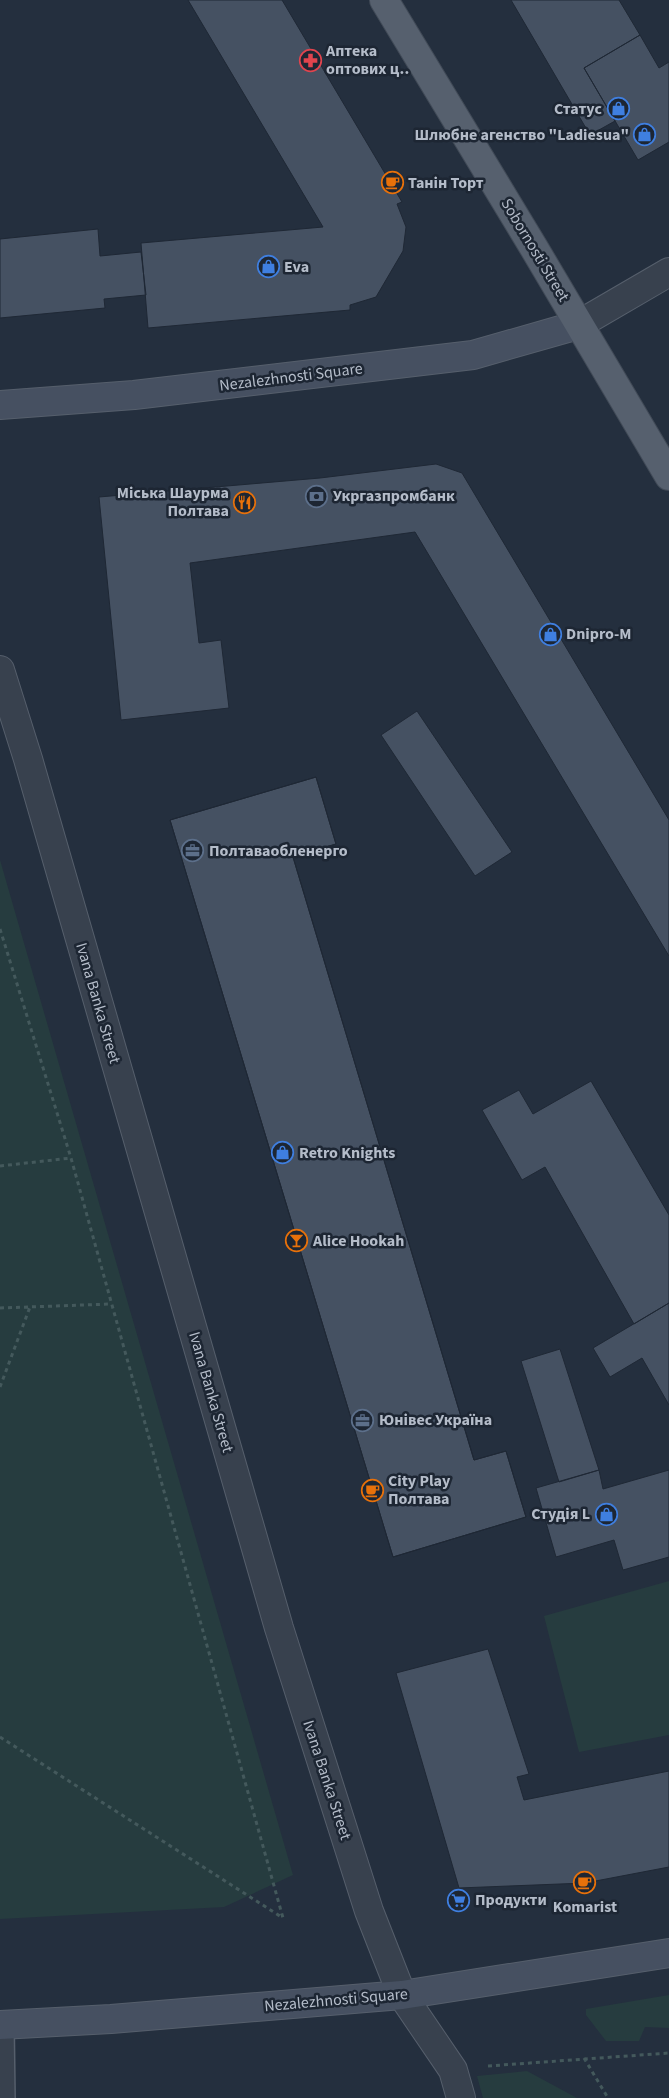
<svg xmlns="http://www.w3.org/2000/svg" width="669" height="2098" font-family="'Source Sans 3',sans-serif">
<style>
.green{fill:#263c3f}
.building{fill:#455162;stroke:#1f2835}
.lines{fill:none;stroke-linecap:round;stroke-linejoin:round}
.lane-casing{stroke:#565f6c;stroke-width:24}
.street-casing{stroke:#565f6c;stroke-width:30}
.secondary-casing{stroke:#565f6c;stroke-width:30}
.primary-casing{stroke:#414a57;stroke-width:30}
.path{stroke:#44595c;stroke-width:3;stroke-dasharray:4 4;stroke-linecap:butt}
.lane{stroke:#38414e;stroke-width:21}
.street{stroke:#38414e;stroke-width:28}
.secondary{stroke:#465061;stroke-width:28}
.primary{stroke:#56606e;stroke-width:28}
.labels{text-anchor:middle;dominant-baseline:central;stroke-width:5;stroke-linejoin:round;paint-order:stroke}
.poi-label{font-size:16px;font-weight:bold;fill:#b4bcc9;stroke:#1d2633;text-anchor:start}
.street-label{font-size:16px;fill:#b4bcc9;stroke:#1d2633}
</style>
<rect width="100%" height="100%" fill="#242f3e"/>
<path class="green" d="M 0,860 L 293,1875 L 224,1907 L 0,1919 Z
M 669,1581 L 669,1735 L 579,1752 L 544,1616 Z
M 669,1995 L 669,2028 L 645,2027 L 639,2041 L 606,2041 L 586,2015 L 586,2009 Z
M 527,2071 L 577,2098 L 483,2098 L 477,2076 Z"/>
<path class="building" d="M 188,0 L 282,0 L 402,202 L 397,204 L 406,227 L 403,251 L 376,297 L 350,305 L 350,310 L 148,328 L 141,243 L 323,227 Z
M 511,0 L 619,0 L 640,35 L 584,68 L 615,121 L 590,135 Z
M 640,35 L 659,68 L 669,62 L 669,142 L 638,160 L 584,68 Z
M 98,229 L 100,256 L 141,252 L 146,295 L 104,299 L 105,308 L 0,318 L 0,239 Z
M 436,464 L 462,473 L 669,820 L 669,956 L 415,532 L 190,563 L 199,643 L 221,640 L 229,708 L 121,720 L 99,497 L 320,478 Z
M 417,711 L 512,852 L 475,876 L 381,735 Z
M 316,777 L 336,844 L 293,857 L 474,1460 L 506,1451 L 526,1517 L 393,1557 L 170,820 Z
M 316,777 L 336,844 L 293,857 L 474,1460 L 506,1451 L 526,1517 L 393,1557 L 170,820 Z
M 591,1081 L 669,1215 L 669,1303 L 634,1324 L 545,1167 L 522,1180 L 482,1110 L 519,1090 L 533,1114 Z
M 669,1303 L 669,1405 L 642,1358 L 610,1377 L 593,1348 Z
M 560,1349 L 599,1470 L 559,1482 L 521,1361 Z
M 599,1470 L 603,1489 L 669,1470 L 669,1557 L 623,1570 L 614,1540 L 556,1557 L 536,1488 Z
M 488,1649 L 529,1774 L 517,1777 L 524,1800 L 669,1771 L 669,1867 L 585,1883 L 459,1888 L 396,1673 Z"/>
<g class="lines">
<defs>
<path id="lane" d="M 3,2025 L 4,2098"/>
<path id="street" d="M 578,325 L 669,272
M 0,670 L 28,759 L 279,1628 L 369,1911 L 402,1995 L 453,2070 L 461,2098"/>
<path id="secondary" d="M 0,405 L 134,395 L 473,355 L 578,325
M 0,2025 L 111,2019 L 402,1995 L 669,1953"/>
<path id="primary" d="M 384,0 L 534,248 L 669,476"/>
</defs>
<use href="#lane" class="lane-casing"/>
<use href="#street" class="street-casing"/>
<use href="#secondary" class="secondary-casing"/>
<use href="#primary" class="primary-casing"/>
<path class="path" d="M 0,929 L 71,1158 L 283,1918
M 0,1166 L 71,1158
M 0,1308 L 111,1304
M 0,1387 L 30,1307
M 0,1737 L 283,1918
M 584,2058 L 608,2098
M 488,2066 L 669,2053"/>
<use href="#lane" class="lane"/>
<use href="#street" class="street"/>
<use href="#secondary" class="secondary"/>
<use href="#primary" class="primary"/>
</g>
<defs>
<symbol id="pharmacy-ring" viewBox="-11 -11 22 22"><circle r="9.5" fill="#1d2633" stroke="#e0444e" stroke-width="1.5"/><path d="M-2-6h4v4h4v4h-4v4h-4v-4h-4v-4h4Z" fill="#e0444e"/></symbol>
<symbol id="shop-ring" viewBox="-11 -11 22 22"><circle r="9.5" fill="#1d2633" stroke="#3f7fe0" stroke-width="1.5"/><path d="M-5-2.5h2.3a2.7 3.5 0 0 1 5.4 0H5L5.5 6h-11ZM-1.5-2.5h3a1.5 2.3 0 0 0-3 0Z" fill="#3f7fe0"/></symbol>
<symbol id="cafe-ring" viewBox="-11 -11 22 22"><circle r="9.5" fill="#1d2633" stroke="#e8710a" stroke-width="1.5"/><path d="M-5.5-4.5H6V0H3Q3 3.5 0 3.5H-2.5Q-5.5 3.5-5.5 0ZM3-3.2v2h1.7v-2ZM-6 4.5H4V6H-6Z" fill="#e8710a"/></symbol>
<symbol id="bank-ring" viewBox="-11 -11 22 22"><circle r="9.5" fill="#1d2633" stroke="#5c6f8a" stroke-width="1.5"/><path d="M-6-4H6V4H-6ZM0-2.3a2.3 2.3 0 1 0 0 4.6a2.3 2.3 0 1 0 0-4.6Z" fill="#5c6f8a"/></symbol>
<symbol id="restaurant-ring" viewBox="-11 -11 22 22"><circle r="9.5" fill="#1d2633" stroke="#e8710a" stroke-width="1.5"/><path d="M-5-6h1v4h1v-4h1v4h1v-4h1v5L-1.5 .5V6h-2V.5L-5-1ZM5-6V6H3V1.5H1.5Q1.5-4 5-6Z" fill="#e8710a"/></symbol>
<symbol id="office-ring" viewBox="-11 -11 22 22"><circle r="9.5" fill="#1d2633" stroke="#5c6f8a" stroke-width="1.5"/><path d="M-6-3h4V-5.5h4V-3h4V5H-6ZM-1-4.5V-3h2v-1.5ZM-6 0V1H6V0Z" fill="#5c6f8a"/></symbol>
<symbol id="bar-ring" viewBox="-11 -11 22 22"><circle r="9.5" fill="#1d2633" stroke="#e8710a" stroke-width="1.5"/><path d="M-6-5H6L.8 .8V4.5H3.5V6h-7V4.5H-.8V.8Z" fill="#e8710a"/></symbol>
<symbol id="supermarket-ring" viewBox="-11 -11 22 22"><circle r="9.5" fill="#1d2633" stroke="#3f7fe0" stroke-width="1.5"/><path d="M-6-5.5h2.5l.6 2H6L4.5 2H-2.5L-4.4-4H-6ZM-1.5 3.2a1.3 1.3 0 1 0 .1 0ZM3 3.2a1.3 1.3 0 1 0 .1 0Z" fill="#3f7fe0"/></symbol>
</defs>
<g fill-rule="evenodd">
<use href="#pharmacy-ring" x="298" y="48" width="25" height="25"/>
<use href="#shop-ring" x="606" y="96" width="25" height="25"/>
<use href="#shop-ring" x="632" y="122" width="25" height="25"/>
<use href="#cafe-ring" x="380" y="170" width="25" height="25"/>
<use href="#shop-ring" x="256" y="254" width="25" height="25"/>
<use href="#bank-ring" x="304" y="484" width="25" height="25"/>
<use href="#restaurant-ring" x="232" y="490" width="25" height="25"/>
<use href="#shop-ring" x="538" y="622" width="25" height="25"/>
<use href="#office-ring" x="180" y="838" width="25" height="25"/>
<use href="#shop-ring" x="270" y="1140" width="25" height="25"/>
<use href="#bar-ring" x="284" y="1228" width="25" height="25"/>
<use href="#office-ring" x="350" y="1408" width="25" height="25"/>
<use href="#cafe-ring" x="360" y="1478" width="25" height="25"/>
<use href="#shop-ring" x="594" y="1502" width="25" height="25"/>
<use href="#cafe-ring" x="572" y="1870" width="25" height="25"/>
<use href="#supermarket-ring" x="446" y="1888" width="25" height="25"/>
</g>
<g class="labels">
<g class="poi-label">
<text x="326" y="51">Аптека<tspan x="326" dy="18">оптових ц..</tspan></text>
<text x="602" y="109" text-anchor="end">Статус</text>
<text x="629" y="135" text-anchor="end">Шлюбне агенство "Ladiesua"</text>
<text x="408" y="183">Танін Торт</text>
<text x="284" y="267">Eva</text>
<text x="229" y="493" text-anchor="end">Міська Шаурма<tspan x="229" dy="18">Полтава</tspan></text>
<text x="333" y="496">Укргазпромбанк</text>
<text x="566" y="634">Dnipro-M</text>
<text x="209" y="851">Полтаваобленерго</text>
<text x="299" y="1153">Retro Knights</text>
<text x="313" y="1241">Alice Hookah</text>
<text x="379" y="1420">Юнівес Україна</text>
<text x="388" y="1481">City Play<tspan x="388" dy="18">Полтава</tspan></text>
<text x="590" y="1514" text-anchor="end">Студія L</text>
<text x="475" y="1900">Продукти</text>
<text x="585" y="1907" text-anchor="middle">Komarist</text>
</g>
<g class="street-label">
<text transform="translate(535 250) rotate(59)">Sobornosti Street</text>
<text transform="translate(291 377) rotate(-7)">Nezalezhnosti Square</text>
<text transform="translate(98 1003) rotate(74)">Ivana Banka Street</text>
<text transform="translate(211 1392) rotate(74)">Ivana Banka Street</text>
<text transform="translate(327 1780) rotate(72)">Ivana Banka Street</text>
<text transform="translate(336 2000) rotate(-5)">Nezalezhnosti Square</text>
</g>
</g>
</svg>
